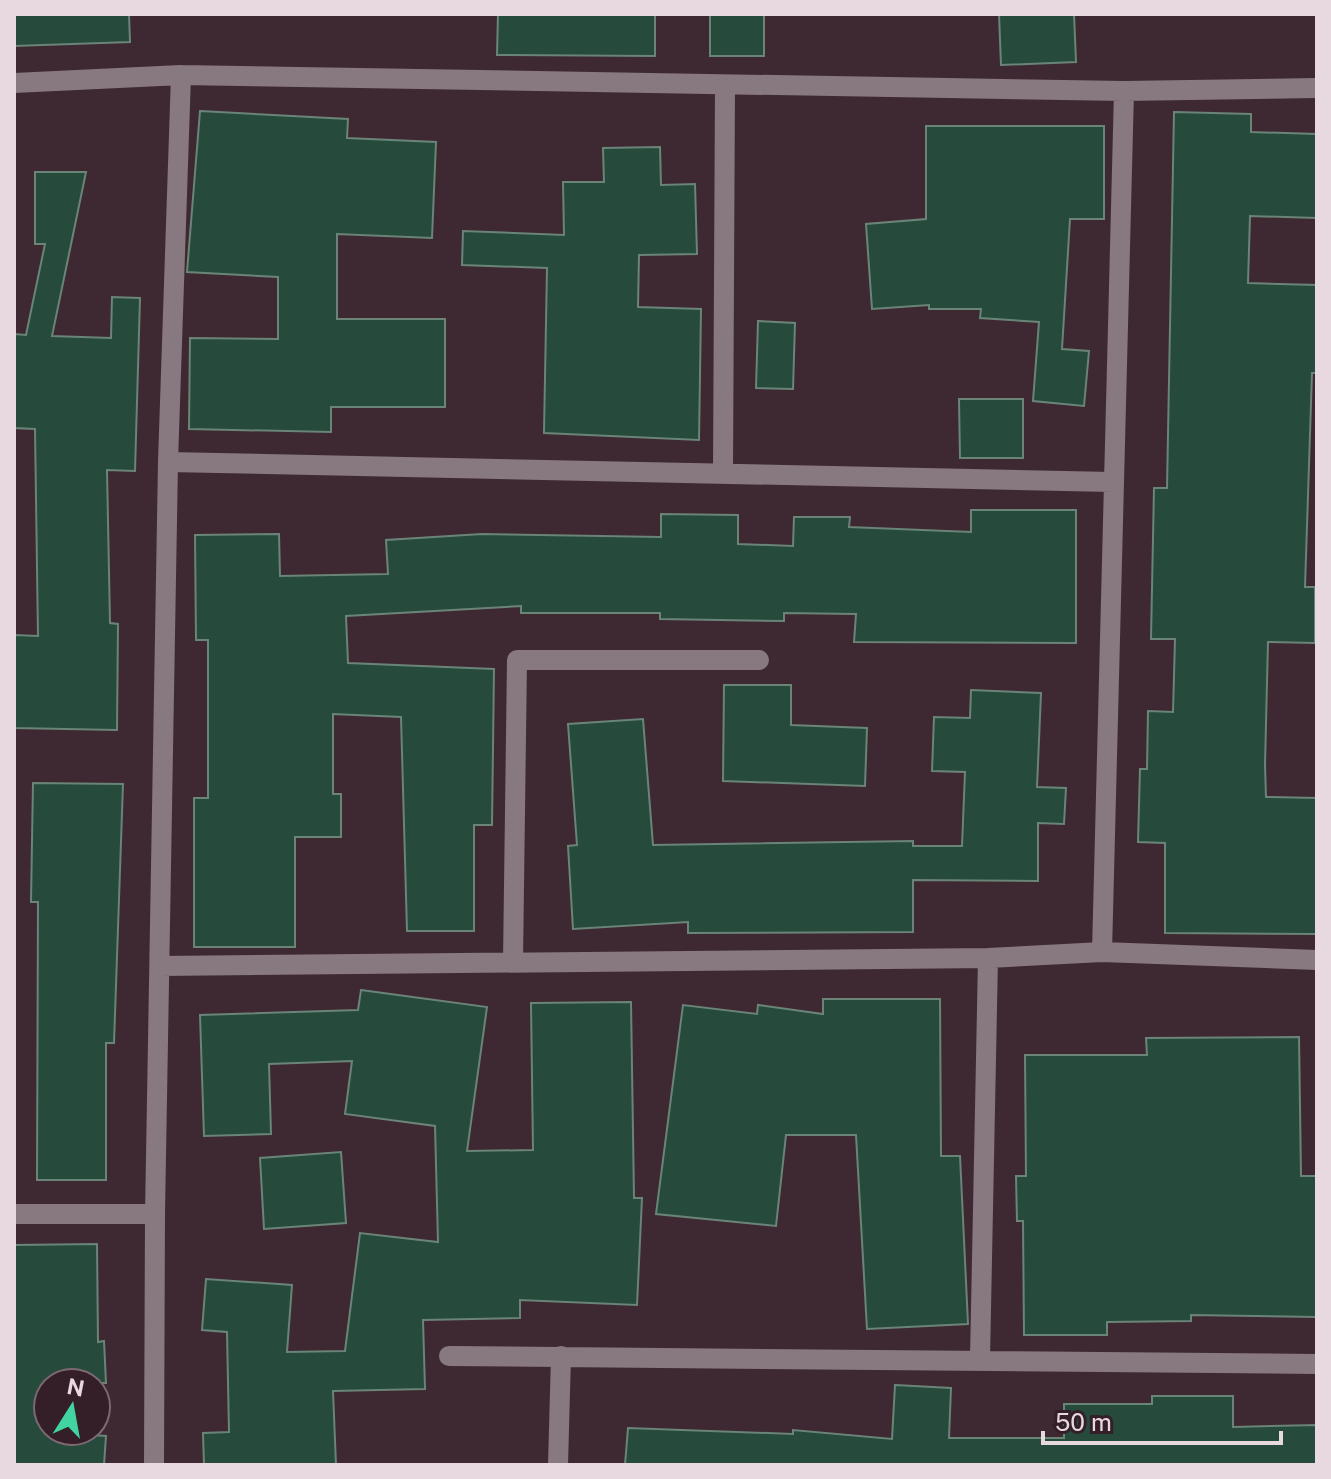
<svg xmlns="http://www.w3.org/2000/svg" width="1331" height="1479" font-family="'Public Sans',sans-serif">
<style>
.building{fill:#264a3b;stroke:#6a8478;stroke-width:2}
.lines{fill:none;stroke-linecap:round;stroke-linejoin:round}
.minor{stroke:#887880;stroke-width:20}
</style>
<rect width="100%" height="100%" fill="#3e2933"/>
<path class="building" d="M 14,14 L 129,14 L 130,42 L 14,46 Z
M 498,14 L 655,14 L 655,56 L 497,55 Z
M 710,14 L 764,14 L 764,56 L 710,56 Z
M 999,14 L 1074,14 L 1076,62 L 1001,65 Z
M 200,111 L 348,119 L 347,138 L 436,142 L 432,238 L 337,234 L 337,319 L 445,319 L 445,407 L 331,407 L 331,432 L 189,429 L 190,338 L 278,339 L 278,277 L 187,272 Z
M 1174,112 L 1251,114 L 1251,132 L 1317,134 L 1317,218 L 1250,216 L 1248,283 L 1317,285 L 1317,373 L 1312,373 L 1305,587 L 1315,587 L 1315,643 L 1268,642 L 1265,765 L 1266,797 L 1317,798 L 1317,934 L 1165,933 L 1165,843 L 1138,842 L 1140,769 L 1147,769 L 1148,711 L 1173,712 L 1175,639 L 1151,639 L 1154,488 L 1167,488 Z
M 926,126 L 1104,126 L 1104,219 L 1070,219 L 1062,349 L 1089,351 L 1084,406 L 1033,401 L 1039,322 L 980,318 L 981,309 L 929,309 L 929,305 L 872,309 L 866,224 L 926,219 Z
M 660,147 L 661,185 L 695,184 L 697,254 L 639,255 L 638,307 L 701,309 L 699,440 L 544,433 L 547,268 L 462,265 L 463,231 L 564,235 L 563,182 L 604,182 L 603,148 Z
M 35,172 L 86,172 L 52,336 L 111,338 L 112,297 L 140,298 L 135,471 L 107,470 L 110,623 L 118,624 L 117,730 L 14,728 L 14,635 L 38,636 L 35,429 L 14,428 L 14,334 L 26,335 L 45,244 L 35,244 Z
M 758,321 L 795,323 L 793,389 L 756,388 Z
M 959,399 L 1023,399 L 1023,458 L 960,458 Z
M 971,510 L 1076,510 L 1076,643 L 854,642 L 856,614 L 784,613 L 784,621 L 660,619 L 660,613 L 521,613 L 521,606 L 346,616 L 348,663 L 494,669 L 492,825 L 474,825 L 474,931 L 407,931 L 401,717 L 333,714 L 333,794 L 341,794 L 341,837 L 295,837 L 295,947 L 194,947 L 194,798 L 208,798 L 208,640 L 196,640 L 195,535 L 279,534 L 280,576 L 388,574 L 386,540 L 482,534 L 661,537 L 661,514 L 738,515 L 738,544 L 793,546 L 794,517 L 850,517 L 849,527 L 971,532 Z
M 724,685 L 791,685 L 791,725 L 867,728 L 865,786 L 723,781 Z
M 971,690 L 1041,693 L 1037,787 L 1066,788 L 1064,824 L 1038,823 L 1038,881 L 913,880 L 913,932 L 688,933 L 688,922 L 573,929 L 568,846 L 577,845 L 568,724 L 643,719 L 653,845 L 913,841 L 913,846 L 962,846 L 965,772 L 932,771 L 934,717 L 970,718 Z
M 33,783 L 123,784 L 114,1043 L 106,1043 L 106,1180 L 37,1180 L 38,902 L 31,902 Z
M 361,990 L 487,1007 L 467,1151 L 533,1150 L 531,1003 L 631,1002 L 634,1198 L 642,1198 L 637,1305 L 520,1300 L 520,1318 L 423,1320 L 425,1389 L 333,1391 L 336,1465 L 204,1465 L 203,1433 L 229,1432 L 227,1332 L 202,1330 L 206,1279 L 292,1285 L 287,1352 L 345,1351 L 360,1233 L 438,1242 L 435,1126 L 345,1114 L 352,1061 L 269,1064 L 271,1134 L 204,1136 L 200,1015 L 358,1010 Z
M 823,999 L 940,999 L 941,1156 L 960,1156 L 968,1324 L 867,1329 L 856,1135 L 786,1135 L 776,1226 L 656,1214 L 683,1005 L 757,1014 L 758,1005 L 823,1014 Z
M 1299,1037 L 1301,1176 L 1317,1176 L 1317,1317 L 1191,1315 L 1191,1321 L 1107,1322 L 1107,1335 L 1024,1335 L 1023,1221 L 1017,1221 L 1016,1176 L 1026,1176 L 1025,1055 L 1147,1055 L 1146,1038 Z
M 341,1152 L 346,1223 L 264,1229 L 260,1158 Z
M 97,1244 L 98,1342 L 104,1341 L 106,1383 L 48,1383 L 48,1432 L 106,1436 L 104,1465 L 14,1465 L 14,1245 Z
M 895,1385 L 951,1388 L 949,1438 L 1064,1438 L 1064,1404 L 1152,1404 L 1152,1396 L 1233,1396 L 1233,1427 L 1317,1425 L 1317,1465 L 625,1465 L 628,1428 L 793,1434 L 793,1430 L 892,1439 Z"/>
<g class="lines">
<path class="minor" d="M 14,83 L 181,75 L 1124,91 L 1317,88
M 168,462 L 1112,482
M 723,472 L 725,86
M 1102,952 L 1124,91
M 513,962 L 517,660 L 759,660
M 160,966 L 988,958 L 1102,952 L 1317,960
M 14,1214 L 155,1214
M 449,1356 L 1317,1364
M 980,1359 L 988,958
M 154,1465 L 155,1214 L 168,462 L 181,75
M 558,1465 L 561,1356"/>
</g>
<rect width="1331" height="1479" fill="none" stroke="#e8d9e0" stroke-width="32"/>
<g transform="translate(72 1407) rotate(11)"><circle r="38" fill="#341f29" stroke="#7c6972" stroke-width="2"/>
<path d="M0-6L14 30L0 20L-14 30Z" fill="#42d4a0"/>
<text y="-12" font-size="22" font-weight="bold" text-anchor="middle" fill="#e8d9e0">N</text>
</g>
<path d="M1043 1431v12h238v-12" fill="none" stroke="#e8d9e0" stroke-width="4"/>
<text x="1055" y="1431" font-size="24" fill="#e8d9e0" stroke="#341f29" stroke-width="6" paint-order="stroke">50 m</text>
</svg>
